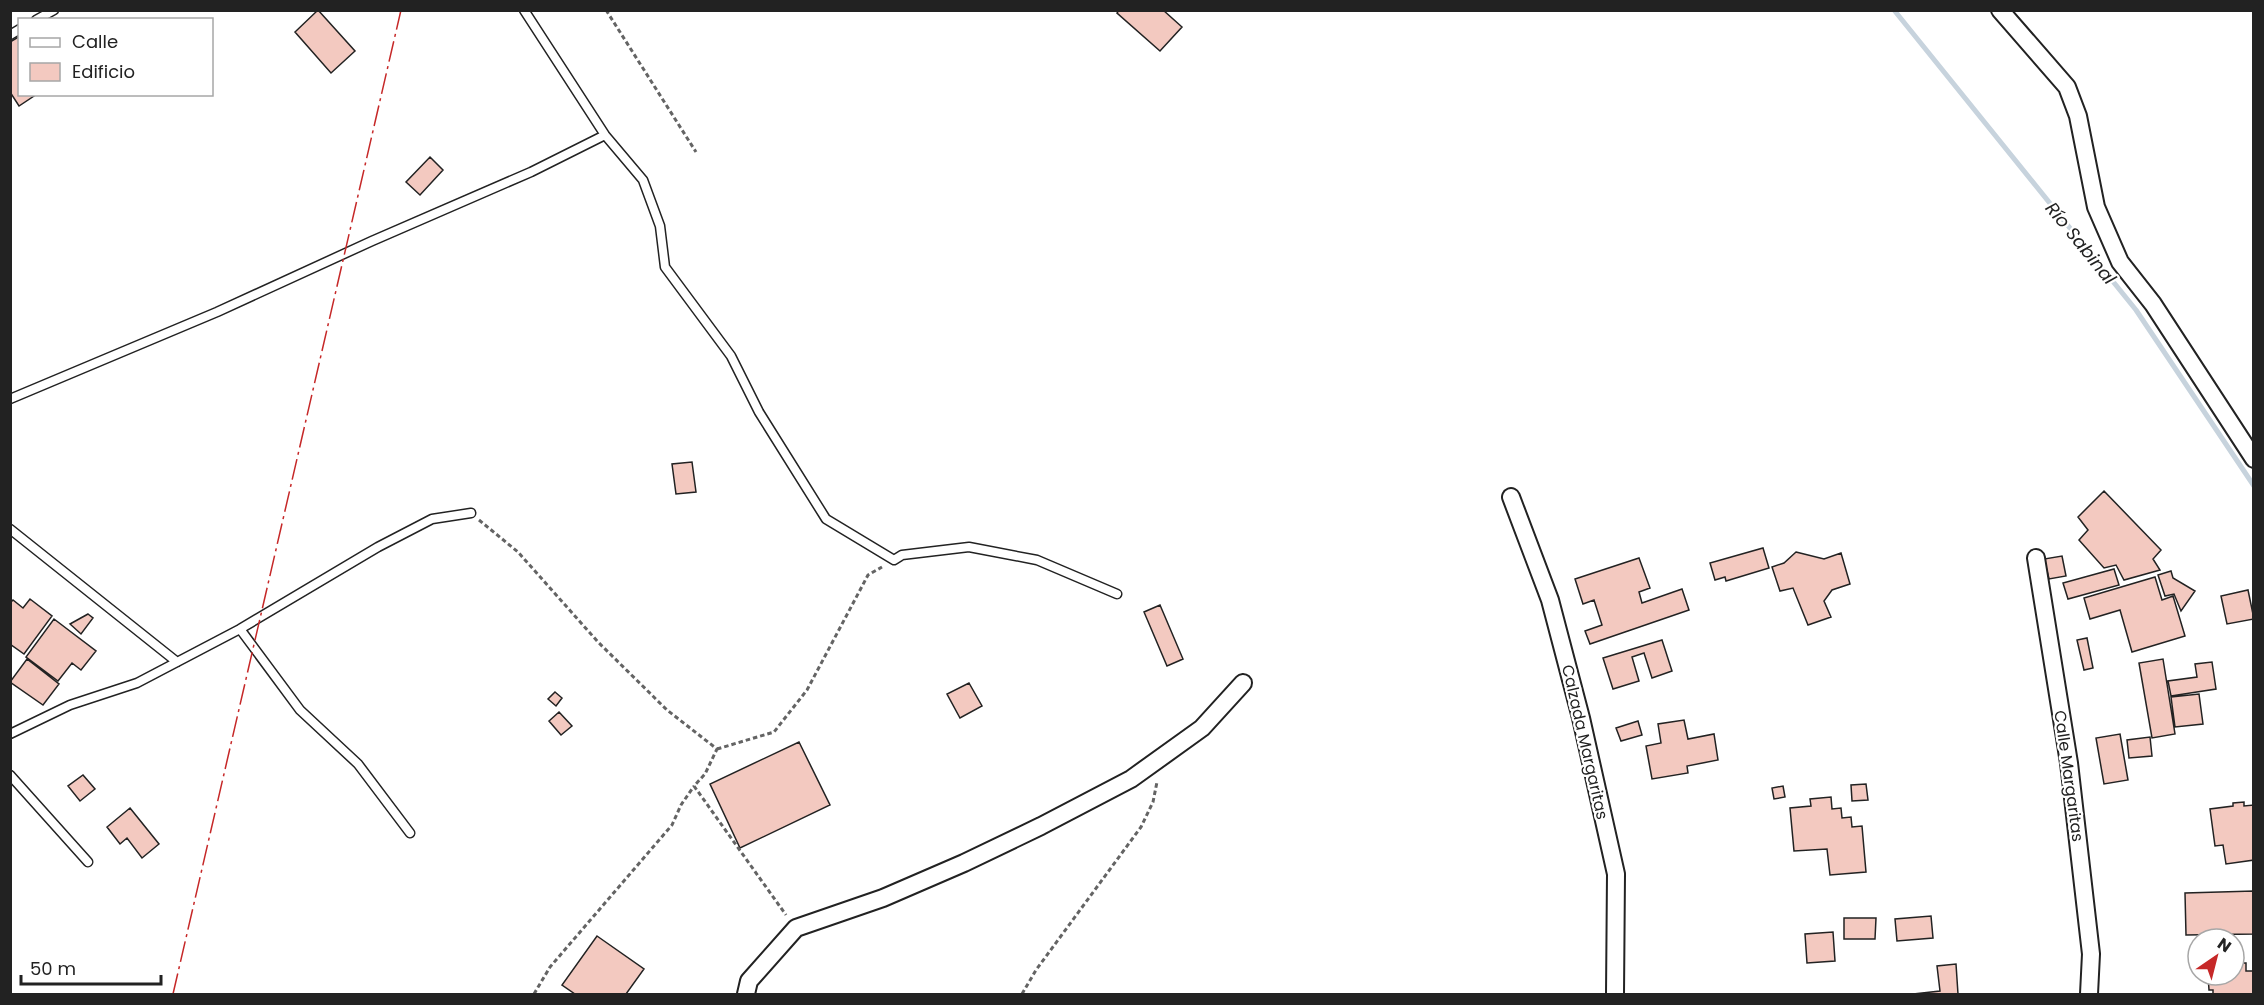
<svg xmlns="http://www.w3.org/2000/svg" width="2264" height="1005" font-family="Poppins,sans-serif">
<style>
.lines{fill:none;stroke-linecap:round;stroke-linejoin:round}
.stream{stroke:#c7d3dd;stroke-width:5}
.building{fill:#f3c9c0;stroke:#222;stroke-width:1.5}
.lane-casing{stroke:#222;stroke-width:11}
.street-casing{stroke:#222;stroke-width:20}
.path{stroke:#646464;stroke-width:3;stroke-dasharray:4.5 3;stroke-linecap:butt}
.lane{stroke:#fff;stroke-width:8}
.street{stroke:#fff;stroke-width:16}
.power{stroke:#c62828;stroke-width:1.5;stroke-dasharray:21 4.5 3 4.5;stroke-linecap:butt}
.labels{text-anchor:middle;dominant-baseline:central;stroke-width:4.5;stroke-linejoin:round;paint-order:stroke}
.street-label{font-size:16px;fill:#222;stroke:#fff}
.water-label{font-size:18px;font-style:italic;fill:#222;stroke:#fff}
</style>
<rect width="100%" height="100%" fill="#fff"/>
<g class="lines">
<path class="stream" d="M 1894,10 L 2136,310 L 2254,486"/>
</g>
<path class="building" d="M 318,10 L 355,51 L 331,73 L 295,32 Z
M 1119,10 L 1163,10 L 1182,27 L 1160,51 L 1117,13 Z
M 20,36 L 20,94 L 37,94 L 19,106 L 10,92 L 10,42 Z
M 430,157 L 443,170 L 420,195 L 406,182 Z
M 692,462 L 696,492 L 676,494 L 672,464 Z
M 2104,491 L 2161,550 L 2153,559 L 2160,570 L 2124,580 L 2116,565 L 2104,568 L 2079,540 L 2088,530 L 2078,517 Z
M 1763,548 L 1769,568 L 1726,581 L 1725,577 L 1715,580 L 1710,563 Z
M 1796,552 L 1824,559 L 1841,553 L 1850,584 L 1832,590 L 1824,601 L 1831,617 L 1808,625 L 1793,588 L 1780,591 L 1772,567 L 1784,563 Z
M 2062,556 L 2066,576 L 2049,579 L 2044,559 Z
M 1639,558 L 1650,588 L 1639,592 L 1642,603 L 1682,589 L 1689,610 L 1590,644 L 1585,631 L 1602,625 L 1594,600 L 1583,604 L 1575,579 Z
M 2114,569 L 2119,585 L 2068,599 L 2063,583 Z
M 2171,571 L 2173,578 L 2195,591 L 2181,611 L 2174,594 L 2165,596 L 2158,575 Z
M 2155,577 L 2162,600 L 2173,596 L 2185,636 L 2132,652 L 2120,610 L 2090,619 L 2084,598 Z
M 2248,590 L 2254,619 L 2227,624 L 2221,596 Z
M 30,599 L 52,616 L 24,654 L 10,644 L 10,603 L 13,600 L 23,608 Z
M 1160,605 L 1183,659 L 1167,666 L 1144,612 Z
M 88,614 L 93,618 L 81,634 L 70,624 Z
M 54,619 L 96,651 L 81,670 L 72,663 L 58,681 L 26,657 Z
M 2087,638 L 2093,668 L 2084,670 L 2077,640 Z
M 1662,640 L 1672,671 L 1652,678 L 1644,653 L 1632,657 L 1639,681 L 1613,689 L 1603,658 Z
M 27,659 L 59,684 L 43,705 L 10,682 Z
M 2163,659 L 2175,734 L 2152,738 L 2139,663 Z
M 2212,662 L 2216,689 L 2171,696 L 2168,681 L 2197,677 L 2195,664 Z
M 969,683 L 982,706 L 960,718 L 947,694 Z
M 555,692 L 562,698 L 556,706 L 548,699 Z
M 2199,694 L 2203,724 L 2175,727 L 2171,697 Z
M 559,712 L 572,726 L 561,735 L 549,721 Z
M 1684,720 L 1688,739 L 1714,734 L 1718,760 L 1687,766 L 1688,773 L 1652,779 L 1646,746 L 1661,743 L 1658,724 Z
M 1638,721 L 1642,735 L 1621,741 L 1616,728 Z
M 2120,734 L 2128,780 L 2104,784 L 2096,738 Z
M 2150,737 L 2152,756 L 2129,758 L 2127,740 Z
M 799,742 L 830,805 L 740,848 L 710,784 Z
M 83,775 L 95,789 L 80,801 L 68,786 Z
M 1866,784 L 1868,800 L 1852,801 L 1851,785 Z
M 1783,786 L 1785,797 L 1774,799 L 1772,788 Z
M 1831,797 L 1832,809 L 1841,808 L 1842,818 L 1851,817 L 1852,827 L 1862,826 L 1866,872 L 1830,875 L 1827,849 L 1794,851 L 1790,808 L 1811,806 L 1810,799 Z
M 2244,802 L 2244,806 L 2254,805 L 2254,860 L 2226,864 L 2223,845 L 2215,846 L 2210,809 L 2233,806 L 2233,803 Z
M 130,808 L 159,844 L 142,858 L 127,838 L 120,844 L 107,827 Z
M 2254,891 L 2254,934 L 2186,935 L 2185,893 Z
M 1931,916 L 1933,938 L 1897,941 L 1895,919 Z
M 1844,918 L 1876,918 L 1875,939 L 1844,939 Z
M 1833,932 L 1835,961 L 1807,963 L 1805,934 Z
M 597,936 L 644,969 L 626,994 L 575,994 L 562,985 Z
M 2237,963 L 2246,963 L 2246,971 L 2254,971 L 2254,994 L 2213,994 L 2213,990 L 2209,990 L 2208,975 L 2234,975 Z
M 1956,964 L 1958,994 L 1913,994 L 1940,991 L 1937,966 Z"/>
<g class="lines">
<defs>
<path id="lane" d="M 524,10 L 605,135 L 643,180 L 660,226 L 665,267 L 731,356 L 759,412 L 826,519 L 894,560 L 902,555 L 969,547 L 1037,560 L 1117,594
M 36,20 L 54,10
M 10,35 L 20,29
M 10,399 L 217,312 L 372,241 L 531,172 L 605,135
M 10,529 L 177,662
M 240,629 L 300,710 L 358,764 L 410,833
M 10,734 L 70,705 L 137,683 L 240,629 L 378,547 L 432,519 L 471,513
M 10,775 L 88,862"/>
<path id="street" d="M 2000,10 L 2067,87 L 2078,116 L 2096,207 L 2120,262 L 2153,304 L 2254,459
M 1511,497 L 1550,600 L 1581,718 L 1616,874 L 1615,994
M 2036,558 L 2069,763 L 2091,954 L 2089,994
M 746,994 L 749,981 L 796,928 L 883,898 L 964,863 L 1041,826 L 1131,779 L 1202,728 L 1243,683"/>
</defs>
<use href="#lane" class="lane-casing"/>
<use href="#street" class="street-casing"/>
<path class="path" d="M 606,10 L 696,152
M 479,520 L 518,552 L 598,642 L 667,710 L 717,749 L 705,774 L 694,786 L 786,915
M 717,749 L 774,732 L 807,690 L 868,575 L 882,567
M 534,994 L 550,967 L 672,825 L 681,805 L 694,786
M 1022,994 L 1036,970 L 1141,827 L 1153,802 L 1157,782"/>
<use href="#lane" class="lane"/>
<use href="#street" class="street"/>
<path class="power" d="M 173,994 L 401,10"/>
</g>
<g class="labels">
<g class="street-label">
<text transform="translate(1585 742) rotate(77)">Calzada Margaritas</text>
<text transform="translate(2069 776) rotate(82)">Calle Margaritas</text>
</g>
<g class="water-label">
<text transform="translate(2081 243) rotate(51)">Río Sabinal</text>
</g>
</g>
<rect width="2264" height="1005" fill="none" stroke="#222222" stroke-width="24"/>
<rect x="18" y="18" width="195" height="78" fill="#ffffff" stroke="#a7a7a7" stroke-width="1.5"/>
<rect x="30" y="38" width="30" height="9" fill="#ffffff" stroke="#a7a7a7" stroke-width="1.5"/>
<text x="72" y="48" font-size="18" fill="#222222">Calle</text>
<rect x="30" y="63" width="30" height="18" fill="#f3c9c0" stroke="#a7a7a7" stroke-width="1.5"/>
<text x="72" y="78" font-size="18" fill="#222222">Edificio</text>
<g transform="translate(2216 957) rotate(35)"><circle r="28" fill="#ffffff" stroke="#a7a7a7" stroke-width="1.5"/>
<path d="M0-4.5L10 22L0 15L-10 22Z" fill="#c62828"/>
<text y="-9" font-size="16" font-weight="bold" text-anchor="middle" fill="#222222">N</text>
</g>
<path d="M21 975v9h140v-9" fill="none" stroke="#222222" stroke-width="3"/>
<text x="30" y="975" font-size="18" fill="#222222" stroke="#ffffff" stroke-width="4.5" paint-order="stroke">50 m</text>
</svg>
